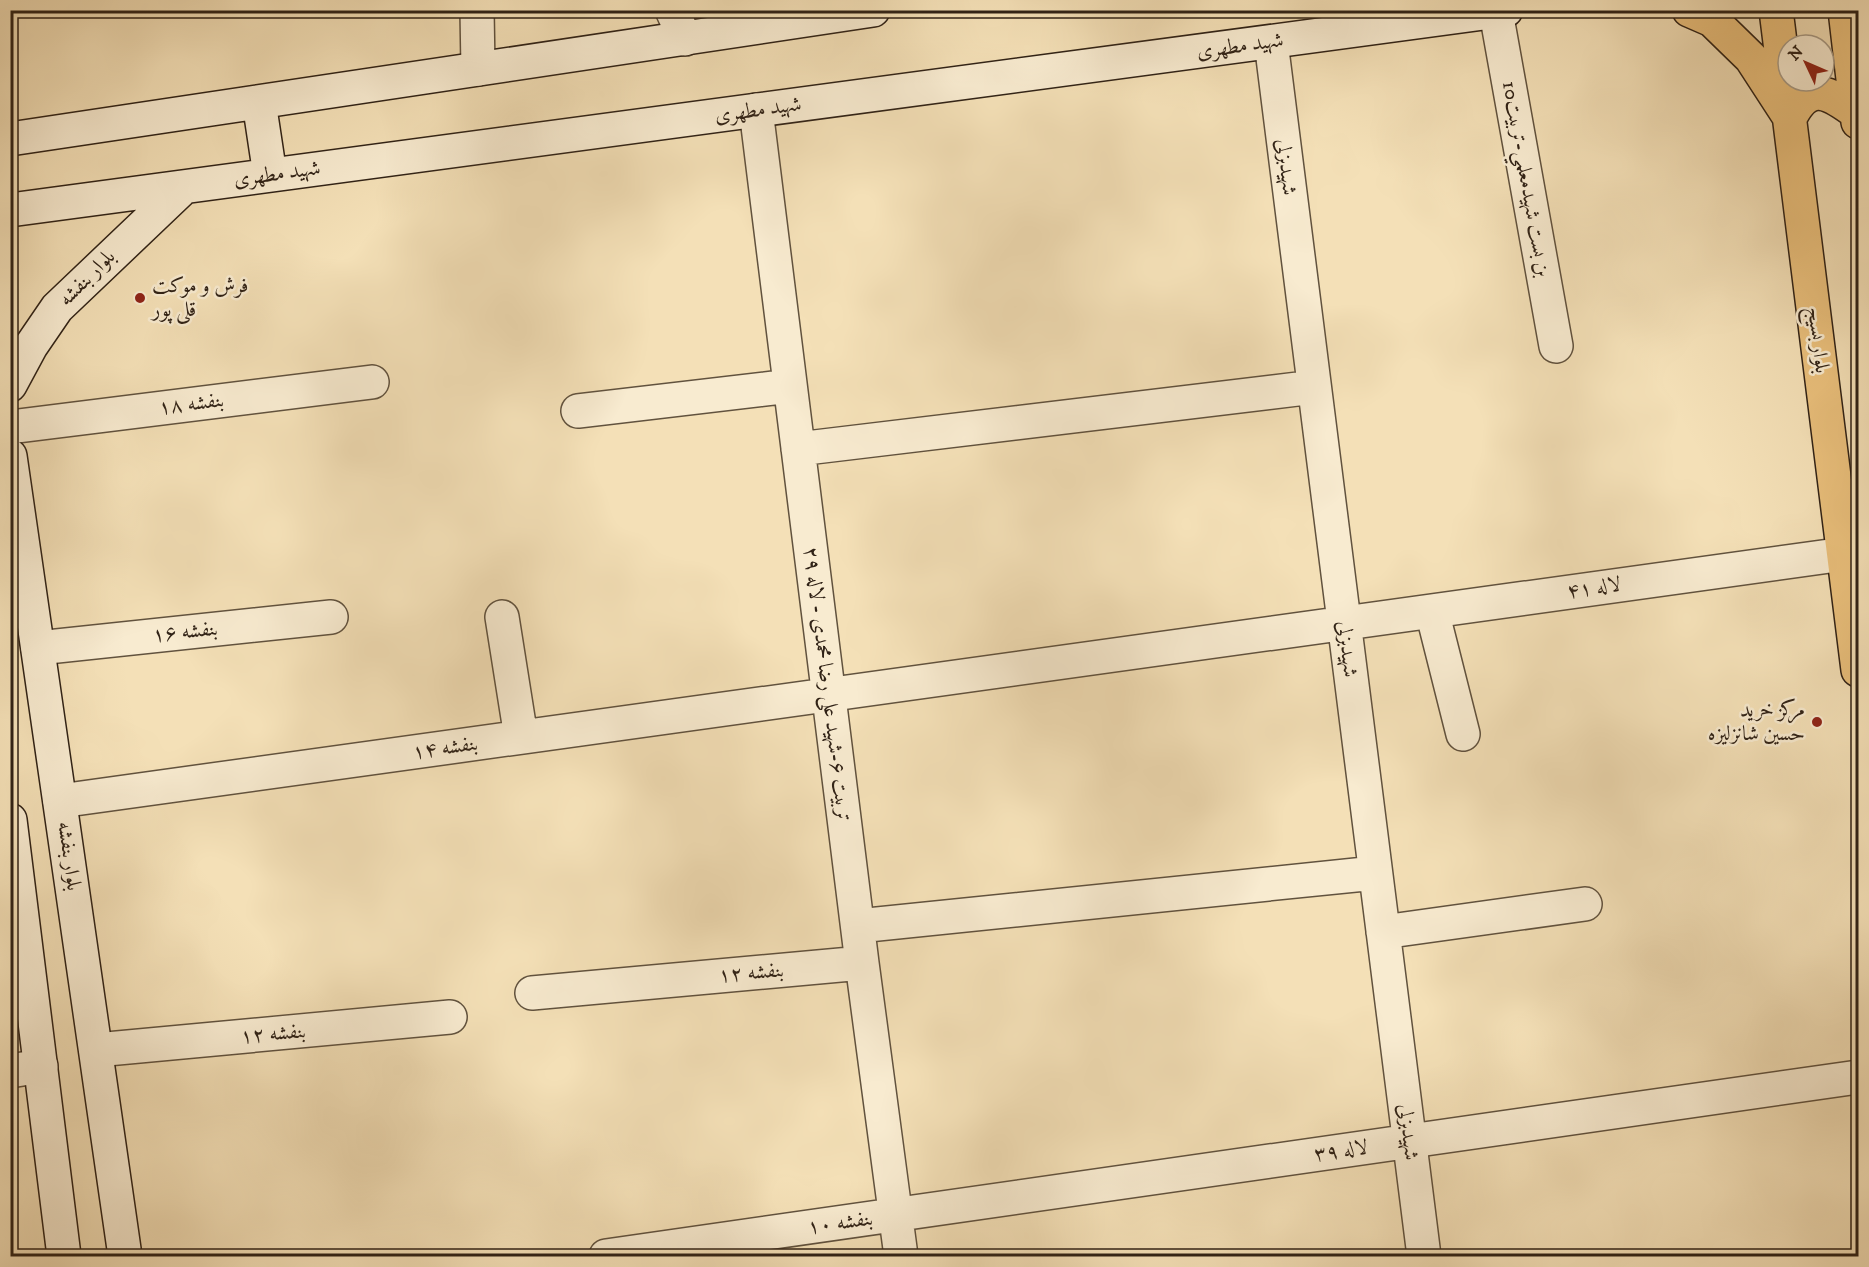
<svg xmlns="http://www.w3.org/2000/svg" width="1869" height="1267" font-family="'IM FELL DW Pica',Amiri,serif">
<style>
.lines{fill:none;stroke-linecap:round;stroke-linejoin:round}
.minor-casing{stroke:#61523e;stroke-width:36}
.secondary-casing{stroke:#302216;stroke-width:36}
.primary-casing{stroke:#302216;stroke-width:36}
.minor{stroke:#f8ebd0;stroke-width:33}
.secondary{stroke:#f8ebd0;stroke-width:33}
.primary{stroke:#eac07c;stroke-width:33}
.poi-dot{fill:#8f2418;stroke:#f8ebd0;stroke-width:2}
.labels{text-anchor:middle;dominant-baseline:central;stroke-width:5;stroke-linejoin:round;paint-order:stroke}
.street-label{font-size:21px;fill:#302216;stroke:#f8ebd0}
.poi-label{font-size:21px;fill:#302216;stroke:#f8ebd0;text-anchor:start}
</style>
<rect width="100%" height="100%" fill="#f4e0b7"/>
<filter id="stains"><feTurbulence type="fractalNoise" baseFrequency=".00333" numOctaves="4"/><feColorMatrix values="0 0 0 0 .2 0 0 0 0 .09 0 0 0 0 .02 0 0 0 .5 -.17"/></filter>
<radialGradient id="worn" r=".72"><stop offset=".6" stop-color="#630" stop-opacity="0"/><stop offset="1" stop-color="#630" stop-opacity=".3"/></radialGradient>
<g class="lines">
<defs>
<path id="minor" d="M 477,10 L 478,69
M 672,10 L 685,39
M 1496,12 L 1556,346
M 1271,42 L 1424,1256
M 756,110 L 862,963 L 901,1256
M 578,411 L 790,386
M 10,427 L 372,382
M 798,449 L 1314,387
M 1432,611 L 1463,734
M 502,617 L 521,737
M 38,648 L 331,617
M 60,801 L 1844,554
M 858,926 L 1375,873
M 1383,932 L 1585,904
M 532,993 L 862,963
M 96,1050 L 450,1017
M 10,1071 L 41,1066
M 606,1256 L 1858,1077"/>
<path id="secondary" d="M 259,102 L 270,175
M 10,139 L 873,10
M 10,210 L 1506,10
M 10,385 L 31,346 L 57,308 L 184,187
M 10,456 L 125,1256
M 10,820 L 64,1256"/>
<path id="primary" d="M 1689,10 L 1712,20 L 1751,58 L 1790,118 C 1809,80 1829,92 1857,113
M 1776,10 L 1858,670
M 1845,10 L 1858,122"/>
</defs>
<use href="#minor" class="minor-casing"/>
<use href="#secondary" class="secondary-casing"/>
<use href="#primary" class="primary-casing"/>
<use href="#minor" class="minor"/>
<use href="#secondary" class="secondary"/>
<use href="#primary" class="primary"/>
</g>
<g class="poi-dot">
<circle cx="140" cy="298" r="6"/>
<circle cx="1817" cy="722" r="6"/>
</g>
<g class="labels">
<g class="street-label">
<text transform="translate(1240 46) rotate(-8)">شهید مطهری</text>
<text transform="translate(758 110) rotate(-8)">شهید مطهری</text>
<text transform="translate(1286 167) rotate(83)">شهیدبزلی</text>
<text transform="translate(277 174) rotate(-8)">شهید مطهری</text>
<text transform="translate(1526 179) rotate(80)">بن بست شهيدمعلمي-تربيت10</text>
<text transform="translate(87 278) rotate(-45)">بلوار بنفشه</text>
<text transform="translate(1818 340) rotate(83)">بلوار بسیج</text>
<text transform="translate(191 404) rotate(-7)">بنفشه ۱۸</text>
<text transform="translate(1594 588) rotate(-8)">لاله ۴۱</text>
<text transform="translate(185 632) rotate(-6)">بنفشه ۱۶</text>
<text transform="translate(1347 649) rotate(83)">شهیدبزلی</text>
<text transform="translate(827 684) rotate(83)">تربیت ۶-شهید علی رضا محمدی - لاله ۲۹</text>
<text transform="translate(445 748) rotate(-8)">بنفشه ۱۴</text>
<text transform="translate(69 856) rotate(82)">بلوار بنفشه</text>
<text transform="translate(751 973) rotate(-5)">بنفشه ۱۲</text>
<text transform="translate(273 1034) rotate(-5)">بنفشه ۱۲</text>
<text transform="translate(1408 1132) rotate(83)">شهیدبزلی</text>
<text transform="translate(1341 1151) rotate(-8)">لاله ۳۹</text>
<text transform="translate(840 1223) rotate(-8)">بنفشه ۱۰</text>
</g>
<g class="poi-label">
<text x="152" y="286">فرش و موکت<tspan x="152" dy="24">قلی پور</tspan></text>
<text x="1805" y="710" text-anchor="end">مرکز خرید<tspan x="1805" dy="24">حسین شانزلیزه</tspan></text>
</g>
</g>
<rect width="1869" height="1267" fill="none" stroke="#f4e0b7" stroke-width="36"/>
<rect x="12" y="12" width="1845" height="1243" fill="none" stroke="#302216" stroke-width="3"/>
<rect x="18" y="18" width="1833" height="1231" fill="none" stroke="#302216" stroke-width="1.5"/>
<g transform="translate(1806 63) rotate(314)"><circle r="28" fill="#f8ebd0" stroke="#a89b86" stroke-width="1.5"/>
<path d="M0-4.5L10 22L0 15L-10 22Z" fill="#8f2418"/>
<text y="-9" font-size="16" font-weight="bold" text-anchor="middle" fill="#302216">N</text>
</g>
<rect width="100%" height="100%" filter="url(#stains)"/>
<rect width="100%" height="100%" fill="url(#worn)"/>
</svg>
